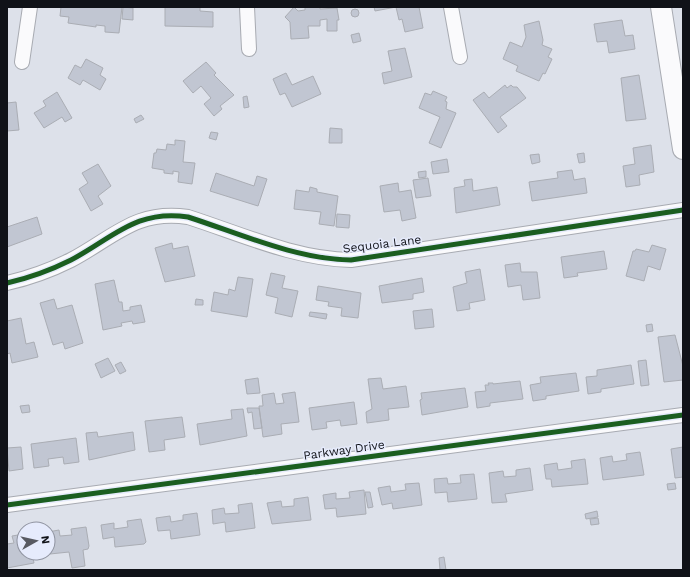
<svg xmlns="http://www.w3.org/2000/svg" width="690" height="577" font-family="'Work Sans',sans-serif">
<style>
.building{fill:#c1c6d2;stroke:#aaadb4}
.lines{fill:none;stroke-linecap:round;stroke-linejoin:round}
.street-casing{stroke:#a8abb2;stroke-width:16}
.secondary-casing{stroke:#a8abb2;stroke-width:22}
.street{stroke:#fafafc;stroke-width:14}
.secondary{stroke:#fafafc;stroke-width:20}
.cycleway-casing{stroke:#e6ebfc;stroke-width:8}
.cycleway{stroke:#1b5e20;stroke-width:5}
.labels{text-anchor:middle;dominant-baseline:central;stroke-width:3;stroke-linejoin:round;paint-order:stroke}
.street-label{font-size:12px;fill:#101218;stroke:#e6ebfc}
</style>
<rect width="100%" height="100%" fill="#dde1ea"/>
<path class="building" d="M 61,7 L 122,7 L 119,33 L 105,32 L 105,26 L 96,25 L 96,27 L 68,23 L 69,17 L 60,16 Z
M 123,7 L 133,8 L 133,20 L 122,19 Z
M 165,7 L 200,7 L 200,11 L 213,12 L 213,27 L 165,26 Z
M 294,7 L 298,11 L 305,10 L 305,7 L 320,7 L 320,9 L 337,8 L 339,20 L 337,20 L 337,31 L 327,31 L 327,19 L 320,20 L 320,26 L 308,26 L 309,38 L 291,39 L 290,22 L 285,17 Z
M 374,7 L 419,7 L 423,28 L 405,32 L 402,19 L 399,20 L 396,7 L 375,11 Z
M351 13a4 4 0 1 1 8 0a4 4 0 1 1-8 0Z
M 622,20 L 625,36 L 633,35 L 635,49 L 609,53 L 607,41 L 597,42 L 594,24 Z
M 539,21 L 543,40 L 542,45 L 552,49 L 548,57 L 552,59 L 545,74 L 543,73 L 539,81 L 516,71 L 518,66 L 503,59 L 510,42 L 522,47 L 526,37 L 524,25 Z
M 359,33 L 361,41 L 353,43 L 351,35 Z
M 405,48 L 412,77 L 384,84 L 382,73 L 392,71 L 388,51 Z
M 86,59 L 103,68 L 100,75 L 106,79 L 100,90 L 83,80 L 80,85 L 68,78 L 75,65 L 81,68 Z
M 206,62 L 216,73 L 214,75 L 234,95 L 220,106 L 222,109 L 214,116 L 204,104 L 211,98 L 201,86 L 193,93 L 183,81 Z
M 286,73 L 292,85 L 313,76 L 321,94 L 292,107 L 285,93 L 280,95 L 273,79 Z
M 639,75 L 646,119 L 626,121 L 621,78 Z
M 505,85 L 507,88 L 511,85 L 513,87 L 517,87 L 526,98 L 500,117 L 507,126 L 498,133 L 473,100 L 484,92 L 489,98 Z
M 433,91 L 447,97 L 445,101 L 447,102 L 446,109 L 456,113 L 441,148 L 429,143 L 440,117 L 419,108 L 425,93 L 431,95 Z
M 57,92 L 72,118 L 65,122 L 62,117 L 44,128 L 34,113 L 46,106 L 43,101 Z
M 247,96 L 249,107 L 244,108 L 243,97 Z
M 16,102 L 19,130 L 7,131 L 7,103 Z
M 141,115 L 144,119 L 136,123 L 134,119 Z
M 330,128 L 342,129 L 342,143 L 329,143 Z
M 211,132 L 218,133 L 216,140 L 209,138 Z
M 175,140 L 185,141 L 183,162 L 195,163 L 192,184 L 178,182 L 179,172 L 173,171 L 173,174 L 164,173 L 164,170 L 152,168 L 154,153 L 156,153 L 157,149 L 166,150 L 167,144 L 175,145 Z
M 651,145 L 654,172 L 639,175 L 640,185 L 626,187 L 623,166 L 635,164 L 633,148 Z
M 584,153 L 585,162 L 579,163 L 577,154 Z
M 539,154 L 540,162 L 532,164 L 530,155 Z
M 447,159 L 449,172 L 433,174 L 431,162 Z
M 98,164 L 111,186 L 98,196 L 103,204 L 91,211 L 79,189 L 88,183 L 82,173 Z
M 572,170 L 574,180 L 585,178 L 587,193 L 532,201 L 529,182 L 558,178 L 557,172 Z
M 426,171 L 426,177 L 419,178 L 418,172 Z
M 216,173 L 254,186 L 257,176 L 267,179 L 258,206 L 210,191 Z
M 428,178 L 431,196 L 416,198 L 413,180 Z
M 472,179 L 473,191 L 497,187 L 500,205 L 456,213 L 454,188 L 465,186 L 464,180 Z
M 398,183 L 399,192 L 411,190 L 416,218 L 402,221 L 400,210 L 384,212 L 380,186 Z
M 310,187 L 317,189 L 317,192 L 338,196 L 334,226 L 319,224 L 321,212 L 294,209 L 296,190 L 309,192 Z
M 337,214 L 350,215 L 349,228 L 336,227 Z
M 37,217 L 42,234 L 7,247 L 7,227 Z
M 172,243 L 173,249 L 188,246 L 195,276 L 165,282 L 155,248 Z
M 652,245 L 666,249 L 660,270 L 648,266 L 644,281 L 626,276 L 633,251 L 635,251 L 636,249 L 649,252 Z
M 604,251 L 607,269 L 577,273 L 578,276 L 564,278 L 561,257 Z
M 520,263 L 521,272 L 537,272 L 540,298 L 523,300 L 521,285 L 508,287 L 505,265 Z
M 480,269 L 485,300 L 469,303 L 470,309 L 457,311 L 453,287 L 467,283 L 465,272 Z
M 271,273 L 285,276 L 282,288 L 298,291 L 292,317 L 275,313 L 278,298 L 266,295 Z
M 238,277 L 253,279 L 247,317 L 211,311 L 214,292 L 228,295 L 229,289 L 235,291 Z
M 422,278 L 424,292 L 413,294 L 413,299 L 382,303 L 379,286 Z
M 114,280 L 119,302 L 122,302 L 123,311 L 130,310 L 130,307 L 141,305 L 145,322 L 133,324 L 132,321 L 121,323 L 122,326 L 103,330 L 95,284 Z
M 318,286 L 361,293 L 358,318 L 341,316 L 342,308 L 328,306 L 329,302 L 316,300 Z
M 54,299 L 57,309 L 72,305 L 83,343 L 65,349 L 63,342 L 53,345 L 40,303 Z
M 196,299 L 203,300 L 203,305 L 195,305 Z
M 432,309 L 434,327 L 415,329 L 413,311 Z
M 310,312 L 327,314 L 326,319 L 309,316 Z
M 21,318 L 26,344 L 34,342 L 38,357 L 12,363 L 10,353 L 7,354 L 7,321 Z
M 652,324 L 653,331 L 647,332 L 646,325 Z
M 675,335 L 683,366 L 683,380 L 664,382 L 658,337 Z
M 108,358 L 115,371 L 101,378 L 95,364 Z
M 646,360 L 649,385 L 641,386 L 638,361 Z
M 121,362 L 126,371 L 120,374 L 115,365 Z
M 631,365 L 634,384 L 601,389 L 601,392 L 588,394 L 586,377 L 597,376 L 597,370 Z
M 576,373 L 579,391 L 546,396 L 546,399 L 533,401 L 530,385 L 541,383 L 540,377 Z
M 258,378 L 260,393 L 247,394 L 245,380 Z
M 381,378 L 383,389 L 406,386 L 409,407 L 388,409 L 389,420 L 367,423 L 366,412 L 372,409 L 368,379 Z
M 520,381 L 523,399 L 490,403 L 490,406 L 477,408 L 475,392 L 486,391 L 485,385 L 489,385 L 488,383 L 493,383 L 493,384 Z
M 465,388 L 468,407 L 422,415 L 420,400 L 422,399 L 421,393 Z
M 295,392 L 299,422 L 281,424 L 282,434 L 263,437 L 259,406 L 263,406 L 262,395 L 274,393 L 276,404 L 284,403 L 282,394 Z
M 354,402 L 357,424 L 341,426 L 340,420 L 326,422 L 327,428 L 312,430 L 309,408 Z
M 29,405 L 30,412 L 22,413 L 20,406 Z
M 247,408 L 259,408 L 262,428 L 254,429 L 252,412 L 248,413 Z
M 243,409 L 247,436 L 200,445 L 197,424 L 232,419 L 231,410 Z
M 182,417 L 185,437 L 164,440 L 165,450 L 149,452 L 145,421 Z
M 97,432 L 98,437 L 133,432 L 135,450 L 89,460 L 86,433 Z
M 76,438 L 79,462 L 64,464 L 63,457 L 48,459 L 49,466 L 34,468 L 31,444 Z
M 21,447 L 23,469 L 9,471 L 7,448 Z
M 683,447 L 683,477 L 675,478 L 671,449 Z
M 640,452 L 644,475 L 603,480 L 600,458 L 612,456 L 613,462 L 627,460 L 626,454 Z
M 585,459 L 588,484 L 552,487 L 551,479 L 546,479 L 544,465 L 557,463 L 558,470 L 572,468 L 571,461 Z
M 530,468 L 533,490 L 505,494 L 507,502 L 492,503 L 489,473 L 503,471 L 504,477 L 516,476 L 516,470 Z
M 474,474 L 477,499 L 448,502 L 447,492 L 435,493 L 434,479 L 447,478 L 448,484 L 461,483 L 460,475 Z
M 419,483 L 422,505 L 393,509 L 392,503 L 382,505 L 378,488 L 390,486 L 391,492 L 406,490 L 405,484 Z
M 675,483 L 676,489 L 668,490 L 667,484 Z
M 364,490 L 366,514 L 337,517 L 336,508 L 325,509 L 323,495 L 336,493 L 336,499 L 350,498 L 349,492 Z
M 365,492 L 370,492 L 373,507 L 368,508 Z
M 308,497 L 311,520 L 272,524 L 267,503 L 281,501 L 282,507 L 294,506 L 294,499 Z
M 252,503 L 255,528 L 226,532 L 225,522 L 213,524 L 212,510 L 224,508 L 225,514 L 239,513 L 238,505 Z
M 597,511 L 598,517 L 586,519 L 585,514 Z
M 197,513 L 200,535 L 171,539 L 170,530 L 158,531 L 156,518 L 170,516 L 171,522 L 183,520 L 183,515 Z
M 598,518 L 599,524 L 591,525 L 590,519 Z
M 141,519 L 146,542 L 144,544 L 115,547 L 114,537 L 103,539 L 101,525 L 114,523 L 114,529 L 128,527 L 127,521 Z
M 86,527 L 89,546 L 88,549 L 83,550 L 85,566 L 72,568 L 69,552 L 50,554 L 48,532 L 59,530 L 60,536 L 72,535 L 71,529 Z
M 24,534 L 24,553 L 32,553 L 34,563 L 7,568 L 7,544 L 14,543 L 12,536 Z
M 444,557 L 446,570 L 440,570 L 439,558 Z"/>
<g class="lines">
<defs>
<path id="street" d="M 247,7 L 249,49
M 451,7 L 460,57
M 22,62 L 30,7
M 7,283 C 29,278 51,270 71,260 C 113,238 136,209 188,217 C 241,234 295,259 351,260 L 683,210
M 7,505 L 683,415"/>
<path id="secondary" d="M 661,7 L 683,149"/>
</defs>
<use href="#street" class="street-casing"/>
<use href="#secondary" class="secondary-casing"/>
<use href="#street" class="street"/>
<use href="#secondary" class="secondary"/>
<defs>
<path id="cycleway" d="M 7,283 C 29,278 51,270 71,260 C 113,238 136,209 188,217 C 241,234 295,259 351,260 L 683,210
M 7,505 L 683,415"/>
</defs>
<use href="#cycleway" class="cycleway-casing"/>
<use href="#cycleway" class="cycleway"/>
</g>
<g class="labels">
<g class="street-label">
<text transform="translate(382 244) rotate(-7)">Sequoia Lane</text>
<text transform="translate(344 450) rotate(-8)">Parkway Drive</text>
</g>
</g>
<rect width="690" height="577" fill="none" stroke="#101218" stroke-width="16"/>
<g transform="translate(36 541) rotate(82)"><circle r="19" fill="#e6ebfc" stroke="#9094a1"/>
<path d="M0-3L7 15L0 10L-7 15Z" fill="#585a62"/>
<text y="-6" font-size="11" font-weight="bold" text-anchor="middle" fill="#101218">N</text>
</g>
</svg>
